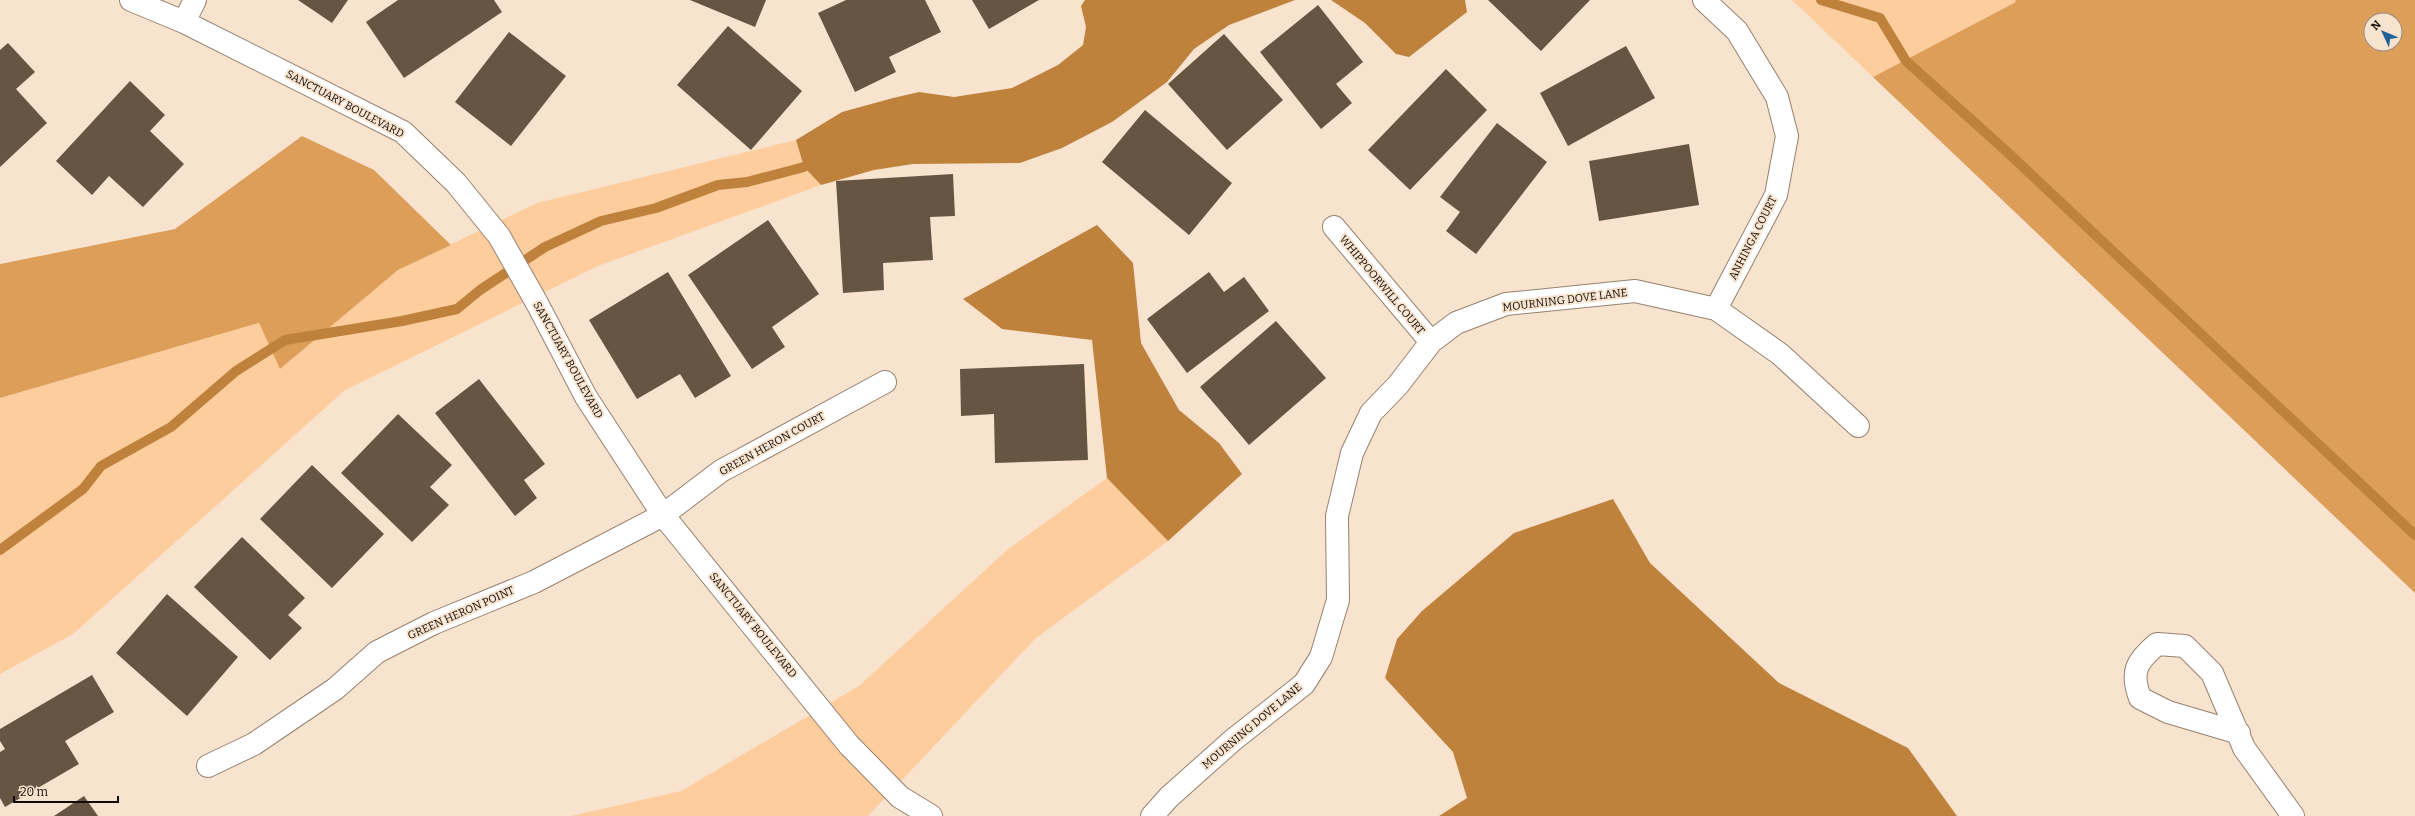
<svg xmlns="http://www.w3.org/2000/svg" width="2415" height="816" font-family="Bitter,serif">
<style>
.green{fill:#fecd9d}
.forest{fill:#dd9e5a;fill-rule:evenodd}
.water{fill:#bf823d}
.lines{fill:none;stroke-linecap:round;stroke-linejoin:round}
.stream{stroke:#bf823d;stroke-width:10}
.building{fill:#675544}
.minor-casing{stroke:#95826f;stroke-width:24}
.minor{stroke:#fff;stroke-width:22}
.labels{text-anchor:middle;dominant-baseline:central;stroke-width:4;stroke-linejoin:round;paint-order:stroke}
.street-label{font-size:11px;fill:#120b05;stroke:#f8e3cf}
</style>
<rect width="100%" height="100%" fill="#f8e3cf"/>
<path class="green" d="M 1792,0 L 2015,0 L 2017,2 L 1873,77 Z
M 796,140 L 804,167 L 821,185 L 598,266 L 345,390 L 73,634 L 0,674 L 0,398 L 259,323 L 280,369 L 398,270 L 537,203 Z
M 1107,478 L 1168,541 L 1036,638 L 868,816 L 571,816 L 681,791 L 859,686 L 1007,550 Z"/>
<path class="forest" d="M 2015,0 L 2415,0 L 2415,593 L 1873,77 L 2016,2 ZM 2371,20 L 2395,20 L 2395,44 L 2371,44 Z
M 302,136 L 374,170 L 451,245 L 398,270 L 280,369 L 259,323 L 0,398 L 0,264 L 175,229 Z"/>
<path class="water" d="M 1085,0 L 1295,0 L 1229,25 L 1194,49 L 1167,82 L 1112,122 L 1062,148 L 1020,163 L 913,164 L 874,170 L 821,185 L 804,167 L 796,140 L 842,112 L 893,98 L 919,92 L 954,97 L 1012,88 L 1058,65 L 1083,45 L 1086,27 L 1081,6 Z
M 1331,0 L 1465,0 L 1467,12 L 1409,57 L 1396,54 L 1365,23 Z
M 1097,225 L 1133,263 L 1141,343 L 1179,410 L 1219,443 L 1242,474 L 1168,541 L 1107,478 L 1092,340 L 1002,329 L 963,299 Z
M 1613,499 L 1650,563 L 1779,683 L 1908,748 L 1957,816 L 1439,816 L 1467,798 L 1453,752 L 1385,678 L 1397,639 L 1422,611 L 1514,533 Z"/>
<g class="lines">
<path class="stream" d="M 1821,0 L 1880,18 L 1906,61 L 2005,150 L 2415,535
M 0,550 L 83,489 L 101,466 L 171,427 L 236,371 L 285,340 L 402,321 L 457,309 L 480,290 L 545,247 L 601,221 L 656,208 L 718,185 L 747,182 L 804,167"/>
</g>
<path class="building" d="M 298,0 L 348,0 L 332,23 Z
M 398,0 L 494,0 L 502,12 L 404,78 L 366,22 Z
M 690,0 L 766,0 L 755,27 Z
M 846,0 L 925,0 L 941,32 L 889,57 L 896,72 L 855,92 L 818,13 Z
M 972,0 L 1039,0 L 989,29 Z
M 1488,0 L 1590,0 L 1541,51 Z
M 1318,5 L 1363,62 L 1336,84 L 1352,103 L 1321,129 L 1260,52 Z
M 728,26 L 802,91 L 751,150 L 677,85 Z
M 509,32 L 566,76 L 511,146 L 455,102 Z
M 1224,34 L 1283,100 L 1227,150 L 1168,84 Z
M 8,43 L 35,72 L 16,89 L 47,123 L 0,167 L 0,50 Z
M 1626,46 L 1655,98 L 1568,146 L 1540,93 Z
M 1446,69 L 1487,110 L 1410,190 L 1368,150 Z
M 130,81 L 165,115 L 150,131 L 184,164 L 143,207 L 109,176 L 92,195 L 56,161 Z
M 1145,110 L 1232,183 L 1189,235 L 1102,162 Z
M 1497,123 L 1547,162 L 1476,254 L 1446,231 L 1460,212 L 1440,197 Z
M 1689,144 L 1699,205 L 1599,221 L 1589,161 Z
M 953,174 L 955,216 L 930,217 L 933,260 L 883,263 L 884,290 L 843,293 L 836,181 Z
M 768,220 L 819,294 L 772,327 L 785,347 L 752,369 L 688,275 Z
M 668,272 L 731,376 L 695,398 L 680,374 L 637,399 L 589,320 Z
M 1209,272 L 1224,292 L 1244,277 L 1269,311 L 1187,373 L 1147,319 Z
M 1276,321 L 1326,378 L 1249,445 L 1200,387 Z
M 1084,364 L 1088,460 L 995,463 L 994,414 L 961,416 L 960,369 Z
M 479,379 L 545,464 L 524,480 L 537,498 L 515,516 L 435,413 Z
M 398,414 L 452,465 L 430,487 L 449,505 L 412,542 L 341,473 Z
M 312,465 L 384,534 L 332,588 L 260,519 Z
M 242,537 L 305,598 L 288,615 L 302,628 L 270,660 L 194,587 Z
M 167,594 L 238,657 L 187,716 L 116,653 Z
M 92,675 L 114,712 L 65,741 L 79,764 L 5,807 L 0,798 L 0,752 L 5,749 L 0,741 L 0,729 Z
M 84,796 L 98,816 L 54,816 Z"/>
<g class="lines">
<defs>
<path id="minor" d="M 131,0 L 184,22 L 403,132 L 456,183 L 499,236 L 538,305 L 586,397 L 663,515 L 849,745 L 900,797 L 931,816
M 1704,0 L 1737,31 L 1777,97 L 1787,136 L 1776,195 L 1716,309
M 184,22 L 195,0
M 1334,227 L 1431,342
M 2239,733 L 2168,712 L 2140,698 C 2130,671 2137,661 2157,644 L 2185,646 L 2212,673 L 2244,748 L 2293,816
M 208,766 L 254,744 L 335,689 L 377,652 L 434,623 L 534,582 L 663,515 L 721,471 L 885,382
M 1152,816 L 1169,797 L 1233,740 L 1304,684 L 1321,657 L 1338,600 L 1337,516 L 1352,453 L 1371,413 L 1398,385 L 1431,342 L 1456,323 L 1506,304 L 1635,291 L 1716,309 L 1780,354 L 1858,426"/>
</defs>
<use href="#minor" class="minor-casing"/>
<use href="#minor" class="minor"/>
</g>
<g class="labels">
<g class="street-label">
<text transform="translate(345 104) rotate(28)">SANCTUARY BOULEVARD</text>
<text transform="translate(1753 238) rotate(-63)">ANHINGA COURT</text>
<text transform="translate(1382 285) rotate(50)">WHIPPOORWILL COURT</text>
<text transform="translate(1565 300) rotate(-7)">MOURNING DOVE LANE</text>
<text transform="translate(568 360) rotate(61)">SANCTUARY BOULEVARD</text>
<text transform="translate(772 444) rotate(-29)">GREEN HERON COURT</text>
<text transform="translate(461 613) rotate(-24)">GREEN HERON POINT</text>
<text transform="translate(753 625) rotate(51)">SANCTUARY BOULEVARD</text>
<text transform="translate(1252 726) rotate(-40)">MOURNING DOVE LANE</text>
</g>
</g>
<g transform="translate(2383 32) rotate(314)"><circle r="19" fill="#f8e3cf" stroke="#9c8d7e"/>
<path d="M0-3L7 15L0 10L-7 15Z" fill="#1e6297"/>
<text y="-6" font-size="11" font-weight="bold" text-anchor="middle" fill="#120b05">N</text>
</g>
<path d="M14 796v6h104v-6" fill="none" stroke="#120b05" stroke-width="2"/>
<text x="20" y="796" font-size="12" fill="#120b05" stroke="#f8e3cf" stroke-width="3" paint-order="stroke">20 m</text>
</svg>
